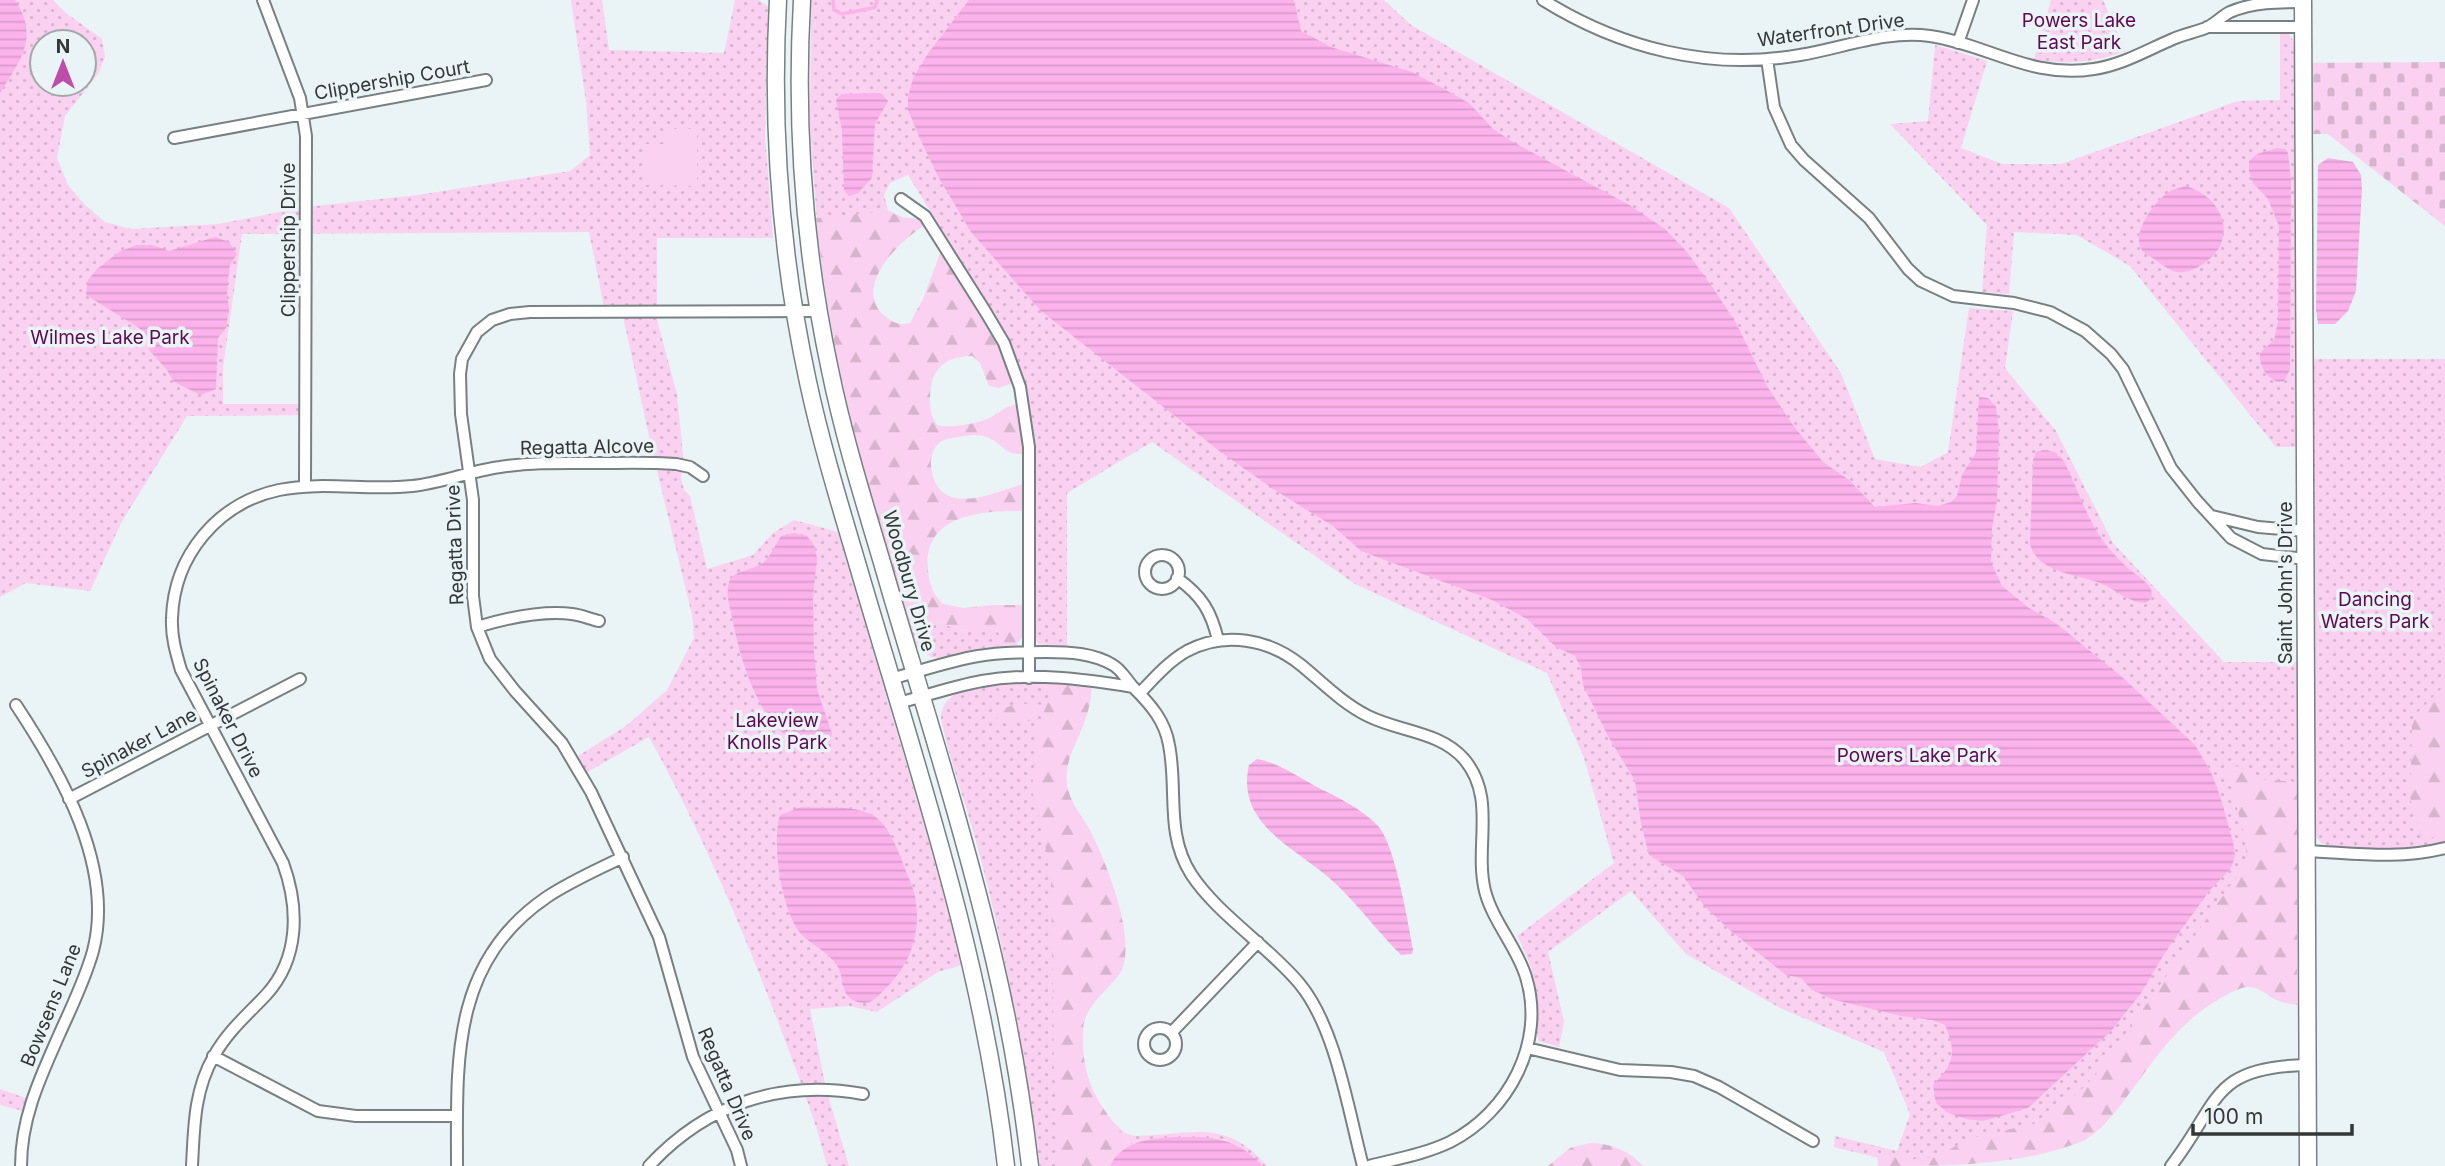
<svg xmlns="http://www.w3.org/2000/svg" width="2445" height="1166" font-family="Inter,sans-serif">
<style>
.grass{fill:url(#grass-dots);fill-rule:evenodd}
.forest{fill:url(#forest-firs)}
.cemetery{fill:url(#cemetery-stones)}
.pitch{fill:#fad1f0}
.water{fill:url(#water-rules)}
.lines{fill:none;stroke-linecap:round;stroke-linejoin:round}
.stream{stroke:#fcb3eb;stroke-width:3.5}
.street-casing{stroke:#788082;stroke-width:14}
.secondary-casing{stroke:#788082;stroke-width:19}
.street{stroke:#fff;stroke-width:10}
.secondary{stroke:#fff;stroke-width:16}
.labels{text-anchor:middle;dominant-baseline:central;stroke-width:7;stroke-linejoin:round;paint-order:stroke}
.park-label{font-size:19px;fill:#5f0952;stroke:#eaf3f5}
.street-label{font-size:19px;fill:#333737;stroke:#eaf3f5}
</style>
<defs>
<pattern id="grass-dots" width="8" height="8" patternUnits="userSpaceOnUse" patternTransform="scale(1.75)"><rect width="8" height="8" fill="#fad1f0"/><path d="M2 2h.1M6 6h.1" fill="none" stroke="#d7b4ce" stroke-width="1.8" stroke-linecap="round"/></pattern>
<pattern id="forest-firs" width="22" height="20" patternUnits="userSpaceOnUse" patternTransform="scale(1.75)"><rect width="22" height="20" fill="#fad1f0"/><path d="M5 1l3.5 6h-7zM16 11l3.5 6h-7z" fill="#d7b4ce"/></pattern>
<pattern id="cemetery-stones" width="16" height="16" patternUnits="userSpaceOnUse" patternTransform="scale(1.75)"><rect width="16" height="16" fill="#fad1f0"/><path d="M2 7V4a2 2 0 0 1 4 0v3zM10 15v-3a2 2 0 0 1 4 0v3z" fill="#d7b4ce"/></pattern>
<pattern id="water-rules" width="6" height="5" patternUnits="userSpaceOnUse" patternTransform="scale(1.75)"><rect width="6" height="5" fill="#fcb3eb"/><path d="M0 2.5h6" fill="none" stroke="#d89bca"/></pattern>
</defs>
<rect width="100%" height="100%" fill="#eaf3f5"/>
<path class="grass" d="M 0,0 L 53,0 L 66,13 L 102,39 L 105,57 L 98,74 L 65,116 L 57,158 L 68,185 L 85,205 L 105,222 L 131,229 L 218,224 L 306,207 L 418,195 L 570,171 L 590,155 L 586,101 L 571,0 L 602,0 L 609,50 L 724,53 L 735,0 L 758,0 L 768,6 L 765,136 L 773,238 L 657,238 L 657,320 L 677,394 L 683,455 L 681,478 L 684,490 L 690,496 L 707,569 L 753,555 L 773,533 L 794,520 L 838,532 L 932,851 L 962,965 L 938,972 L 877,1012 L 849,1006 L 810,1009 L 826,1089 L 849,1166 L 827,1166 C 815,1116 795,1068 777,1019 C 740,923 699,827 649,737 L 582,775 L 573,759 L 626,726 L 667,690 L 694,638 L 692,615 L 653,454 L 622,312 L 605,312 L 589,232 L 242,234 L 223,368 L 223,404 L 306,404 L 306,415 L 187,416 L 121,523 L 90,591 L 26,583 L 0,597 ZM 42,42 L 84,42 L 84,84 L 42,84 Z
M 811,0 L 1384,0 L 1411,25 L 1729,208 L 1841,373 L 1875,459 L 1921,467 L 1948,452 L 1969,308 L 2013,311 L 2005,368 L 2056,431 L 2113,543 L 2224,662 L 2297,662 L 2297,974 L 2254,974 L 2189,1005 L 2062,1138 L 1912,1166 L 1834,1147 L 1835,1136 L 1897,1151 L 1910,1114 L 1884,1052 L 1780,1008 L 1686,954 L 1631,891 L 1548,952 L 1564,1022 L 1559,1047 L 1539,1041 C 1533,1029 1539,1010 1537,996 C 1535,974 1527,955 1517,936 L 1614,863 L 1584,758 L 1547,673 L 1355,584 L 1152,442 L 1067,493 L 1067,646 L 1038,644 L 1034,634 L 1035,439 L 1024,380 L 998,321 L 908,175 L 890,183 L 884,195 L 888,210 L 902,217 L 819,249 L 810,127 Z
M 2051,0 L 2103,0 L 2125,51 C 2095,63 2065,65 2034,59 Z
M 2280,33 L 2289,34 L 2295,44 L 2297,447 L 2276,447 L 2130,266 L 2077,235 L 2014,232 L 2009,294 L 1982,292 L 1987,225 L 1890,124 L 1928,121 L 1935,45 L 1942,47 L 1987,61 L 1961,148 L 2002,164 L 2061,164 L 2238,101 L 2280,100 Z
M 2305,359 L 2445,359 L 2445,848 L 2346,852 L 2321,843 L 2315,835 L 2315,777 L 2306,662 Z
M 908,618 L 930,621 L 966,631 L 996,631 L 1002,636 L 1005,646 L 975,649 L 941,658 L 931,657 L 917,647 Z
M 1016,684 L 1052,684 L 1064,1166 L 1040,1166 C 1025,1057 1005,948 976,841 C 965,800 949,759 941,718 C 942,684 991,685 1016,684 Z
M 0,1089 L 31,1100 L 27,1112 L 0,1105 Z
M 1112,1121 L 1125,1133 L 1134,1136 C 1190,1136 1224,1116 1267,1166 L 1263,1166 C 1251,1154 1234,1141 1216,1138 L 1154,1139 L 1132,1145 Z"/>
<path class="forest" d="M 888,211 L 900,217 L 919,219 L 925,225 C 899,241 851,288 885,316 C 893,323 901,326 910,323 L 923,299 L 941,251 L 997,342 L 1013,383 L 999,388 L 989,386 L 980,363 L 972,356 C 942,357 931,370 930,398 C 930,409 931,417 937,425 C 949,429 983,423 993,416 C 1003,410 1006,406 1018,404 L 1024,454 C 1004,455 1006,447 991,439 C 982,433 968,435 958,437 C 952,438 943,439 938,444 C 925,457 931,489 949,496 C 972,505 1001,490 1024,484 L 1024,511 C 983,510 922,514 928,570 C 929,583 933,595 943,604 L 964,608 L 992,605 L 1024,605 L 1024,635 L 1016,645 L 1005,646 L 1002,636 L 996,631 L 966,631 L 930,621 L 908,618 C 885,539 859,461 842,381 C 830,327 822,273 816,218 Z
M 1051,684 L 1092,685 C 1091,696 1090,707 1086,717 C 1079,741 1064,758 1067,784 C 1069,802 1083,817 1091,832 C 1107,865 1137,938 1121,972 C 1111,986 1095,998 1087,1014 C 1082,1023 1083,1035 1083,1046 C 1085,1091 1105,1112 1132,1145 L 1125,1149 L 1110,1166 L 1059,1166 L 1054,1068 L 1051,882 L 1044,836 L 1032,790 L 1037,727 L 1050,698 Z
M 2445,685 L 2445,834 L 2422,840 L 2410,797 L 2412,726 L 2416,714 Z
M 1034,703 L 1041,705 L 1031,721 L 1005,723 L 996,718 L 997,711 L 1013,705 Z
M 2229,765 L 2236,766 L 2257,779 L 2297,782 L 2297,1005 C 2290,1004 2283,1003 2277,1000 C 2267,996 2260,986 2248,987 C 2238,988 2228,994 2219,999 C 2184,1019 2160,1051 2137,1083 C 2121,1104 2106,1128 2083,1141 C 2021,1166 1946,1166 1878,1166 L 1877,1154 L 1915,1159 L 1935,1157 L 1971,1138 L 2037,1123 L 2080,1091 L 2100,1070 L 2244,866 L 2246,853 L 2245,837 L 2226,769 Z
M 1590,1143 C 1610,1143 1630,1151 1643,1166 L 1548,1166 L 1570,1148 Z"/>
<path class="cemetery" d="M 2445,62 L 2445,226 L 2328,134 L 2303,134 L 2302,63 Z"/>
<path class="pitch" d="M 667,129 L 697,129 L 697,186 L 644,185 L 643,144 L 667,144 Z"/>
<path class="water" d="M 0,0 L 15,0 C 40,38 20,60 0,93 Z
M 969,0 L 1294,0 L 1301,31 L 1331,47 L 1412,72 L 1444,89 L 1469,103 L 1493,129 L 1513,142 L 1631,206 L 1665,229 L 1687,252 L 1715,291 L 1736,323 L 1767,386 L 1792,424 L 1823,462 L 1849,480 L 1875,507 L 1915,503 L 1938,506 L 1951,502 L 1957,496 L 1962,475 L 1976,452 L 1979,397 L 1988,398 L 1996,407 L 1999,433 L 1997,500 L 1992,528 L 1991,562 L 2002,586 L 2029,608 L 2057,624 L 2122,677 L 2195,745 L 2211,772 L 2220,796 L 2233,842 L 2235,856 L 2231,868 L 2210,890 L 2166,951 L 2141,993 L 2112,1030 L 2028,1108 L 1983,1121 L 1966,1119 L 1948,1113 L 1936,1103 L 1933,1085 C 1954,1064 1957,1053 1945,1025 L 1932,1020 L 1901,1016 L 1831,999 L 1811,989 L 1801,978 L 1786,975 L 1732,932 L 1705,907 L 1683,876 L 1649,855 L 1641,823 L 1635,781 L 1608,736 L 1583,685 L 1581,668 L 1575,656 L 1556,647 L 1527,619 L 1492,600 L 1361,551 L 1333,526 L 1273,489 L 1222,453 L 1041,311 L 971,232 L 939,178 L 921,141 L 908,110 L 908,97 L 913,78 L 929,52 Z
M 877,93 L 882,94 L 888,101 L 875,124 L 872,178 L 858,193 L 849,196 L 844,190 L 842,131 L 836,100 L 841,94 Z
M 2277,148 L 2285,149 L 2288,153 L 2291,181 L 2290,370 L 2284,381 L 2278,382 C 2265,377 2259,365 2260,353 L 2274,340 L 2278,321 L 2279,226 L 2268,199 L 2253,183 L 2249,172 L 2249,161 L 2257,154 Z
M 2328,158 L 2353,162 L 2361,175 L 2362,189 L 2356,291 L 2348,311 L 2335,324 L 2318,324 L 2316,310 L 2318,165 Z
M 2185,186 C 2209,192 2230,215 2222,241 C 2218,257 2192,275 2176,272 C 2165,269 2159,261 2149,256 C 2123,242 2154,201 2170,191 C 2174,189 2181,188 2185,186 Z
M 215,237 L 229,242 L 237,254 L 230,265 L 228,280 L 227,296 L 229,308 L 226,328 L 218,338 L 216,389 L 201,395 L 174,382 L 167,370 L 149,350 L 149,338 L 139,328 L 86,295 L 88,280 L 97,269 L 119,252 L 136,245 L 153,245 L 169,251 Z
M 2044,450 L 2055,452 L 2064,461 C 2079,491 2089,527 2112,552 C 2117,557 2122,563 2128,568 C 2136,576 2164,590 2146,603 C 2129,603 2115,589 2100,583 C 2076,574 2038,573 2030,544 L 2033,460 L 2036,452 Z
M 794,533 L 807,536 L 814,545 L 817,558 L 813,597 L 814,651 L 817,689 L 832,734 L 829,742 C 769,764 741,663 733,622 C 731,610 724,592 730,580 C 735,570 754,570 763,563 C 770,557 776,544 781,536 Z
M 1257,759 C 1278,763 1297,776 1315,786 C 1337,797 1361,808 1378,826 C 1395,844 1408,923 1413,949 L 1412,954 L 1401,955 C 1378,932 1359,906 1335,883 C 1299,849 1235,826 1249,765 Z
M 801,807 C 823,809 855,804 874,816 C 887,824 897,847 902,861 C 906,872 912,884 915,896 C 922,934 910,966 882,992 C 873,1001 868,1006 855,1001 C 841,995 844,981 839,969 C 832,955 816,947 804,937 C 782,918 771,843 780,815 Z
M 1197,1137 C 1225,1137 1244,1146 1263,1166 L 1110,1166 C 1124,1135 1168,1137 1197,1137 Z"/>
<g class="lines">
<path class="stream" d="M 833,0 L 834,10 L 842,14 L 872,8 L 875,7 L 877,0"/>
<defs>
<path id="street" d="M 263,0 L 300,98 L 306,136 L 305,487
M 1543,0 C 1620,48 1709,71 1800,55 C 1843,48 1886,30 1930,36 C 1990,45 2030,79 2094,69 C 2122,65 2147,50 2173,39 C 2184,34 2197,32 2208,27 C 2216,23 2222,16 2230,12 C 2253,2 2278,2 2303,2
M 2207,27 L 2302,27
M 1958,43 L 1973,0
M 1767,59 L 1774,107 L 1791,145 L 1804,160 L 1869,218 L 1908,269 L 1921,281 L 1953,296 L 2014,303 L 2050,312 L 2085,331 L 2111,354 L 2123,369 L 2171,468 L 2197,501 L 2231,538 L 2262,554 L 2306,559
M 174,138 L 486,80
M 901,199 L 925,216 L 985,311 L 1004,343 L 1020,387 L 1029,447 L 1029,678
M 2212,516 L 2258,527 L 2306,531
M1145 572a17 17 0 1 1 34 0a17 17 0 1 1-34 0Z
M 1177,578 C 1202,596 1211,611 1218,640
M 477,627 C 507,618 541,610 572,614 C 581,615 590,619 599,621
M 891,679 C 920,671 949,661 978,656 C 1000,652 1024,652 1046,652 C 1069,652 1093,653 1113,665 C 1122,670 1127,681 1134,688 C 1151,705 1165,721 1169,745 C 1178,790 1165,833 1191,874 C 1216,913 1268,946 1299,983 C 1336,1027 1348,1110 1363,1166
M 1140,693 C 1154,678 1169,661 1187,651 C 1225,631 1269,639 1301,665 C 1323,683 1342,703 1368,716 C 1400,732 1439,731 1464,759 C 1497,798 1474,846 1485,891 C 1493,922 1517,947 1526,977 C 1546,1042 1509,1112 1450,1142 C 1425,1154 1396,1159 1369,1166
M 898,703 C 926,696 954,686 982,681 C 1032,672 1084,679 1133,687
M 16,705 C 61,773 115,867 93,951 C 85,980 71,1008 59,1035 C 40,1078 21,1118 21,1166
M 69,799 L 300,679
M 2306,851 C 2355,853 2397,860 2445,848
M1144 1044a16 16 0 1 1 32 0a16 16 0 1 1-32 0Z
M 1172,1032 L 1258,942
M 1527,1048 L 1620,1070 L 1671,1072 L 1694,1076 L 1719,1087 L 1813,1141
M 213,1056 L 318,1111 L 356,1116 L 457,1116
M 192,1166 C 194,1128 194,1090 214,1056 C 227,1032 248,1014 266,995 C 300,958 299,907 283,863 L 181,670 C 176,653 171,636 172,618 C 174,555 218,503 279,490 C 323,481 368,491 412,486 C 442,483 470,471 500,467 C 532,462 564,463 596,463 C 622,463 649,462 676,464 L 690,467 L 703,476
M 457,1166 C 457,1062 450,963 547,897 C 571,881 597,870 623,857
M 649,1166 C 706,1104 781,1079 863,1094
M 741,1166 L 737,1150 L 693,1057 L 659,937 L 591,792 L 562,743 L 515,691 L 490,659 L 477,627 L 473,596 L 473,500 L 461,414 L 460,374 L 462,359 L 477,332 L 492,320 L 510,314 L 530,312 L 819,311
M 2171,1166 C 2220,1103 2210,1067 2306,1065"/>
<path id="secondary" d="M 778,0 C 771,128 781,257 808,382 C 823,452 845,521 865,590 C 921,780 984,969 1006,1166
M 802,0 C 795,124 804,249 830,370 C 845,444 869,517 890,590 C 926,712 965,835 994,959 C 1010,1027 1022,1097 1030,1166
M 2303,0 L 2308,1166"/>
</defs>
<use href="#street" class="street-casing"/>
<use href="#secondary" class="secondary-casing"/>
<use href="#street" class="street"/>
<use href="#secondary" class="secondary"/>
</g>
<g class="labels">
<g class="park-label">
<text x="2079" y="20">Powers Lake<tspan x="2079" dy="22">East Park</tspan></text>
<text x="110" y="337">Wilmes Lake Park</text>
<text x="2375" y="599">Dancing<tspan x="2375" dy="22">Waters Park</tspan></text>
<text x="777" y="720">Lakeview<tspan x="777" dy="22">Knolls Park</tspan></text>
<text x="1917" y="755">Powers Lake Park</text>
</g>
<g class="street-label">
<text transform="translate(1831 30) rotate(-8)">Waterfront Drive</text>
<text transform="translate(392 80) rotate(-10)">Clippership Court</text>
<text transform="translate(288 240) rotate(-90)">Clippership Drive</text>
<text transform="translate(587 447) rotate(-1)">Regatta Alcove</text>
<text transform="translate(455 545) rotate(-92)">Regatta Drive</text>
<text transform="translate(909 581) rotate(74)">Woodbury Drive</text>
<text transform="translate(2285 583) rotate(-90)">Saint John's Drive</text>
<text transform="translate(228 718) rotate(63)">Spinaker Drive</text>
<text transform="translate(139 743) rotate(-28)">Spinaker Lane</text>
<text transform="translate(51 1005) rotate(-68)">Bowsens Lane</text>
<text transform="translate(727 1084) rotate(67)">Regatta Drive</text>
</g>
</g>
<g transform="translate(63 63)"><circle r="33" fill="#eaf3f5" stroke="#a1a8a9" stroke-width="2"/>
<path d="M0-5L12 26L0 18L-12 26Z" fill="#be4da9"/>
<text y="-10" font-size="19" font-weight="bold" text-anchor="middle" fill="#333737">N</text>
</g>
<path d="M2193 1124v10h159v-10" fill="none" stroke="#333737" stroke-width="3.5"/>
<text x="2204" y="1124" font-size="21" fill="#333737" stroke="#eaf3f5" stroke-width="5" paint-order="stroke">100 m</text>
</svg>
